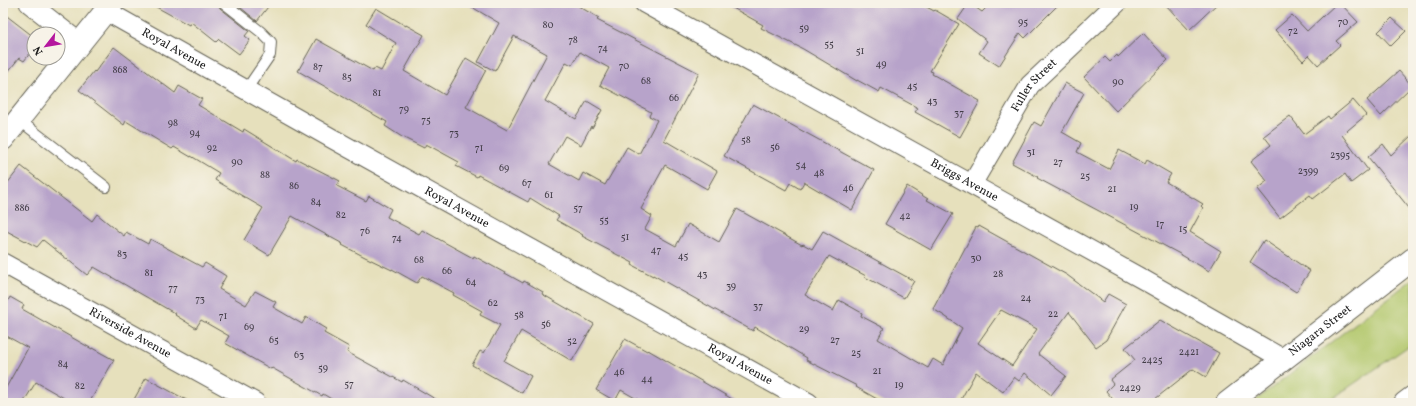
<svg xmlns="http://www.w3.org/2000/svg" width="1416" height="406" font-family="Vollkorn,serif">
<style>
.green{fill:#b3c86d;stroke:#687244}
.building{fill:#b7a3ca;fill-rule:evenodd}
.lines{fill:none;stroke-linecap:round;stroke-linejoin:round}
.lane-casing{stroke:#636154;stroke-width:12}
.street-casing{stroke:#636154;stroke-width:21}
.secondary-casing{stroke:#636154;stroke-width:24}
.highway-casing{stroke:#636154;stroke-width:24}
.lane{stroke:#fff;stroke-width:10}
.street{stroke:#fff;stroke-width:19}
.secondary{stroke:#fff;stroke-width:22}
.highway{stroke:#fff;stroke-width:22}
.labels{text-anchor:middle;dominant-baseline:central;stroke-width:4;stroke-linejoin:round;paint-order:stroke}
.number-label{font-size:10px;fill:#433e48}
.street-label{font-size:12px;fill:#1c1c1c;stroke:#f7f3e8}
</style>
<rect width="100%" height="100%" fill="#f7f3e8"/>
<filter id="ink" filterUnits="userSpaceOnUse"><feTurbulence type="fractalNoise" baseFrequency=".025" numOctaves="2"/><feDisplacementMap in="SourceGraphic" scale="8" xChannelSelector="R" yChannelSelector="G"/><feConvolveMatrix kernelMatrix="1 2 1 2 8 2 1 2 1" color-interpolation-filters="sRGB"/></filter>
<filter id="wash" filterUnits="userSpaceOnUse"><feTurbulence type="fractalNoise" baseFrequency=".012" numOctaves="4" result="noise"/><feDisplacementMap in="SourceGraphic" scale="16" xChannelSelector="R" yChannelSelector="G"/><feGaussianBlur stdDeviation="0.9" result="paint"/><feColorMatrix in="noise" values="0 0 0 0 0 0 0 0 0 0 0 0 0 0 0 0 0 1.4 0 .05"/><feComposite in="paint" operator="in"/></filter>
<g filter="url(#wash)">
<rect width="100%" height="100%" fill="#e6e0bc"/>
<path class="green" d="M 1413,279 L 1413,343 L 1326,403 L 1252,403 Z"/>
<g id="blocks">
<path class="building" d="M 149,3 L 218,3 L 220,8 L 249,31 L 245,36 L 250,40 L 239,54 L 219,39 L 216,42 L 191,22 L 189,25 Z
M 235,3 L 271,3 L 257,21 Z
M 465,3 L 573,3 L 599,18 L 597,20 L 699,73 L 664,140 L 717,171 L 707,189 L 665,165 L 641,209 L 652,216 L 645,229 L 676,246 L 688,224 L 719,242 L 737,209 L 802,245 L 803,244 L 812,249 L 823,231 L 914,281 L 904,298 L 865,277 L 866,276 L 829,256 L 805,295 L 833,311 L 839,300 L 862,313 L 861,316 L 884,328 L 878,339 L 928,368 L 933,359 L 943,365 L 962,328 L 943,315 L 933,309 L 976,227 L 978,228 L 979,226 L 1067,275 L 1103,302 L 1108,294 L 1126,304 L 1106,340 L 1096,347 L 1069,312 L 1038,354 L 1066,376 L 1051,395 L 1025,373 L 1019,381 L 1014,377 L 1003,392 L 976,372 L 959,403 L 884,403 L 856,387 L 857,386 L 806,360 L 807,358 L 755,327 L 753,331 L 653,275 L 653,276 L 632,265 L 633,263 L 582,236 L 583,235 L 556,220 L 559,216 L 530,198 L 528,202 L 478,175 L 477,177 L 456,166 L 459,162 L 426,144 L 424,148 L 402,137 L 385,126 L 387,122 L 298,71 L 316,39 L 373,71 L 375,68 L 381,71 L 396,43 L 366,24 L 376,8 L 406,26 L 406,25 L 424,35 L 404,71 L 445,95 L 466,58 L 486,70 L 466,107 L 507,130 L 547,54 L 514,36 L 495,71 L 478,62 L 499,23 ZM 580,52 L 609,68 L 600,85 L 651,112 L 649,116 L 657,120 L 639,154 L 627,147 L 605,185 L 583,173 L 579,181 L 549,164 L 565,136 L 581,145 L 591,126 L 592,128 L 602,110 L 587,101 L 576,119 L 545,101 L 566,62 L 572,65 ZM 1001,310 L 1037,329 L 1012,366 L 978,343 Z
M 724,3 L 919,3 L 934,11 L 935,10 L 959,24 L 930,71 L 933,72 L 932,74 L 980,101 L 960,137 L 915,112 L 918,108 L 881,88 L 879,92 L 857,80 L 857,81 L 803,49 L 761,28 L 763,25 Z
M 969,3 L 982,12 L 991,3 L 1060,3 L 1025,38 L 1020,33 L 999,66 L 979,53 L 987,41 L 958,19 Z
M 1164,3 L 1218,3 L 1189,30 Z
M 1337,3 L 1340,3 L 1358,22 L 1336,41 L 1340,45 L 1318,65 L 1309,55 L 1303,61 L 1275,30 L 1292,15 L 1307,31 Z
M 3,13 L 34,37 L 34,48 L 24,61 L 19,58 L 3,78 Z
M 1392,18 L 1406,31 L 1391,46 L 1378,32 Z
M 1143,33 L 1168,60 L 1116,111 L 1084,77 L 1105,57 L 1110,62 L 1117,55 L 1118,57 Z
M 114,47 L 175,93 L 179,86 L 202,99 L 198,105 L 243,132 L 244,129 L 296,161 L 297,159 L 340,181 L 337,186 L 366,201 L 369,196 L 391,209 L 387,217 L 419,234 L 422,230 L 473,258 L 474,256 L 523,283 L 524,281 L 543,292 L 542,294 L 594,324 L 572,361 L 521,331 L 504,361 L 531,376 L 522,393 L 472,365 L 480,351 L 484,353 L 500,325 L 480,315 L 482,311 L 453,295 L 454,293 L 422,276 L 417,283 L 392,269 L 392,270 L 365,257 L 342,245 L 343,244 L 292,216 L 269,255 L 244,240 L 263,208 L 215,180 L 219,173 L 191,156 L 191,157 L 174,147 L 172,149 L 126,121 L 124,125 L 79,90 L 94,71 L 95,72 Z
M 1399,71 L 1412,86 L 1381,116 L 1367,100 Z
M 1065,83 L 1084,93 L 1062,132 L 1081,143 L 1077,152 L 1109,169 L 1119,150 L 1145,164 L 1147,160 L 1171,174 L 1166,182 L 1203,204 L 1201,206 L 1203,208 L 1190,232 L 1221,251 L 1209,271 L 1178,253 L 1037,178 L 1038,177 L 1012,163 L 1034,122 L 1041,126 Z
M 1353,100 L 1366,115 L 1342,135 L 1368,170 L 1351,183 L 1345,174 L 1313,199 L 1310,195 L 1280,218 L 1257,189 L 1267,181 L 1251,161 L 1271,145 L 1264,136 L 1290,116 L 1304,134 L 1328,116 L 1330,119 Z
M 753,104 L 874,170 L 852,210 L 804,182 L 800,189 L 790,183 L 786,190 L 724,156 Z
M 1413,134 L 1413,213 L 1368,157 L 1383,144 L 1391,155 Z
M 21,166 L 92,221 L 97,214 L 124,236 L 126,232 L 148,244 L 150,239 L 202,267 L 205,263 L 226,276 L 219,289 L 246,305 L 255,291 L 276,302 L 273,307 L 302,324 L 306,317 L 326,329 L 324,333 L 349,347 L 347,352 L 402,382 L 403,380 L 442,403 L 338,403 L 323,394 L 322,396 L 272,368 L 271,369 L 225,343 L 229,336 L 201,320 L 196,328 L 175,315 L 176,314 L 94,267 L 87,275 L 43,240 L 37,247 L 3,229 L 3,189 Z
M 907,186 L 928,199 L 927,200 L 953,214 L 931,250 L 885,224 Z
M 1264,240 L 1310,271 L 1296,292 L 1250,262 Z
M 10,297 L 24,305 L 22,309 L 92,349 L 92,348 L 114,360 L 89,403 L 61,403 L 64,398 L 36,382 L 23,403 L 3,403 L 3,393 L 28,348 L 3,334 L 3,298 L 8,301 Z
M 1160,320 L 1219,353 L 1206,377 L 1193,369 L 1150,403 L 1116,403 L 1106,391 L 1113,384 L 1110,380 L 1135,360 L 1125,348 Z
M 625,339 L 647,351 L 648,350 L 739,403 L 644,403 L 621,390 L 615,401 L 596,390 Z
M 146,378 L 192,403 L 132,403 Z"/>
</g>
</g>
<g filter="url(#ink)">
<use href="#blocks" fill-opacity="0" stroke="#636154" stroke-width="1"/>
<g class="lines">
<defs>
<path id="lane" d="M 224,3 L 261,32 L 271,42 L 270,55 L 246,90
M 19,120 L 106,187"/>
<g id="street">
<path d="M 29,3 L 81,44"/>
<path id="s1" d="M 644,3 L 1144,280 L 1283,359"/>
<path id="s2" d="M 106,11 L 333,139 L 809,403"/>
<path id="s3" d="M 972,184 L 1030,85 L 1117,3"/>
<path id="s4" d="M 3,263 L 256,403"/>
</g>
<g id="secondary">
<path d="M 3,139 L 112,3"/>
<path id="s5" d="M 1227,403 L 1413,259"/>
</g>
<path id="highway" d="M 1405,403 L 1413,397"/>
</defs>
<use href="#lane" class="lane-casing"/>
<use href="#street" class="street-casing"/>
<use href="#secondary" class="secondary-casing"/>
<use href="#highway" class="highway-casing"/>
<use href="#lane" class="lane"/>
<use href="#street" class="street"/>
<use href="#secondary" class="secondary"/>
<use href="#highway" class="highway"/>
</g>
</g>
<g class="labels">
<g class="number-label">
<text x="1023" y="22">95</text>
<text x="1343" y="22">70</text>
<text x="548" y="25">80</text>
<text x="804" y="28">59</text>
<text x="1293" y="31">72</text>
<text x="573" y="40">78</text>
<text x="829" y="44">55</text>
<text x="603" y="48">74</text>
<text x="860" y="51">51</text>
<text x="881" y="64">49</text>
<text x="624" y="66">70</text>
<text x="318" y="67">87</text>
<text x="120" y="70">868</text>
<text x="347" y="77">85</text>
<text x="646" y="81">68</text>
<text x="1118" y="82">90</text>
<text x="912" y="86">45</text>
<text x="377" y="93">81</text>
<text x="674" y="98">66</text>
<text x="932" y="101">43</text>
<text x="404" y="109">79</text>
<text x="959" y="113">37</text>
<text x="426" y="120">75</text>
<text x="173" y="123">98</text>
<text x="195" y="133">94</text>
<text x="454" y="133">73</text>
<text x="746" y="140">58</text>
<text x="775" y="147">56</text>
<text x="212" y="148">92</text>
<text x="479" y="148">71</text>
<text x="1031" y="152">31</text>
<text x="1340" y="155">2395</text>
<text x="237" y="162">90</text>
<text x="1058" y="162">27</text>
<text x="801" y="165">54</text>
<text x="504" y="168">69</text>
<text x="1308" y="171">2399</text>
<text x="819" y="173">48</text>
<text x="265" y="175">88</text>
<text x="1085" y="176">25</text>
<text x="527" y="183">67</text>
<text x="294" y="186">86</text>
<text x="848" y="188">46</text>
<text x="1112" y="189">21</text>
<text x="549" y="195">61</text>
<text x="316" y="202">84</text>
<text x="1134" y="207">19</text>
<text x="22" y="208">886</text>
<text x="578" y="208">57</text>
<text x="341" y="215">82</text>
<text x="905" y="216">42</text>
<text x="604" y="220">55</text>
<text x="1160" y="224">17</text>
<text x="1183" y="229">15</text>
<text x="365" y="231">76</text>
<text x="625" y="237">51</text>
<text x="397" y="238">74</text>
<text x="656" y="250">47</text>
<text x="122" y="254">83</text>
<text x="683" y="256">45</text>
<text x="976" y="258">30</text>
<text x="419" y="260">68</text>
<text x="447" y="271">66</text>
<text x="149" y="273">81</text>
<text x="702" y="274">43</text>
<text x="998" y="274">28</text>
<text x="471" y="282">64</text>
<text x="731" y="286">39</text>
<text x="173" y="288">77</text>
<text x="1026" y="298">24</text>
<text x="200" y="299">73</text>
<text x="493" y="303">62</text>
<text x="758" y="306">37</text>
<text x="1053" y="314">22</text>
<text x="519" y="315">58</text>
<text x="223" y="316">71</text>
<text x="546" y="324">56</text>
<text x="249" y="327">69</text>
<text x="804" y="329">29</text>
<text x="274" y="340">65</text>
<text x="835" y="340">27</text>
<text x="572" y="341">52</text>
<text x="1189" y="352">2421</text>
<text x="856" y="353">25</text>
<text x="299" y="355">63</text>
<text x="1152" y="360">2425</text>
<text x="63" y="364">84</text>
<text x="323" y="368">59</text>
<text x="877" y="371">21</text>
<text x="619" y="372">46</text>
<text x="647" y="379">44</text>
<text x="349" y="384">57</text>
<text x="899" y="385">19</text>
<text x="80" y="386">82</text>
<text x="1130" y="388">2429</text>
</g>
<g class="street-label">
<text stroke="none"><textPath href="#s2" startOffset="78">Royal Avenue</textPath></text>
<text stroke="none"><textPath href="#s3" startOffset="117">Fuller Street</textPath></text>
<text stroke="none"><textPath href="#s1" startOffset="366">Briggs Avenue</textPath></text>
<text stroke="none"><textPath href="#s2" startOffset="402">Royal Avenue</textPath></text>
<text stroke="none"><textPath href="#s5" startOffset="118">Niagara Street</textPath></text>
<text stroke="none"><textPath href="#s4" startOffset="145">Riverside Avenue</textPath></text>
<text stroke="none"><textPath href="#s2" startOffset="726">Royal Avenue</textPath></text>
</g>
</g>
<rect width="1416" height="406" fill="none" stroke="#f7f3e8" stroke-width="16"/>
<g transform="translate(46 46) rotate(239)"><circle r="19" fill="#f7f3e8" stroke="#9f9d96"/>
<path d="M0-3L7 15L0 10L-7 15Z" fill="#b5179e"/>
<text y="-6" font-size="11" font-weight="bold" text-anchor="middle" fill="#1c1c1c">N</text>
</g>
</svg>
